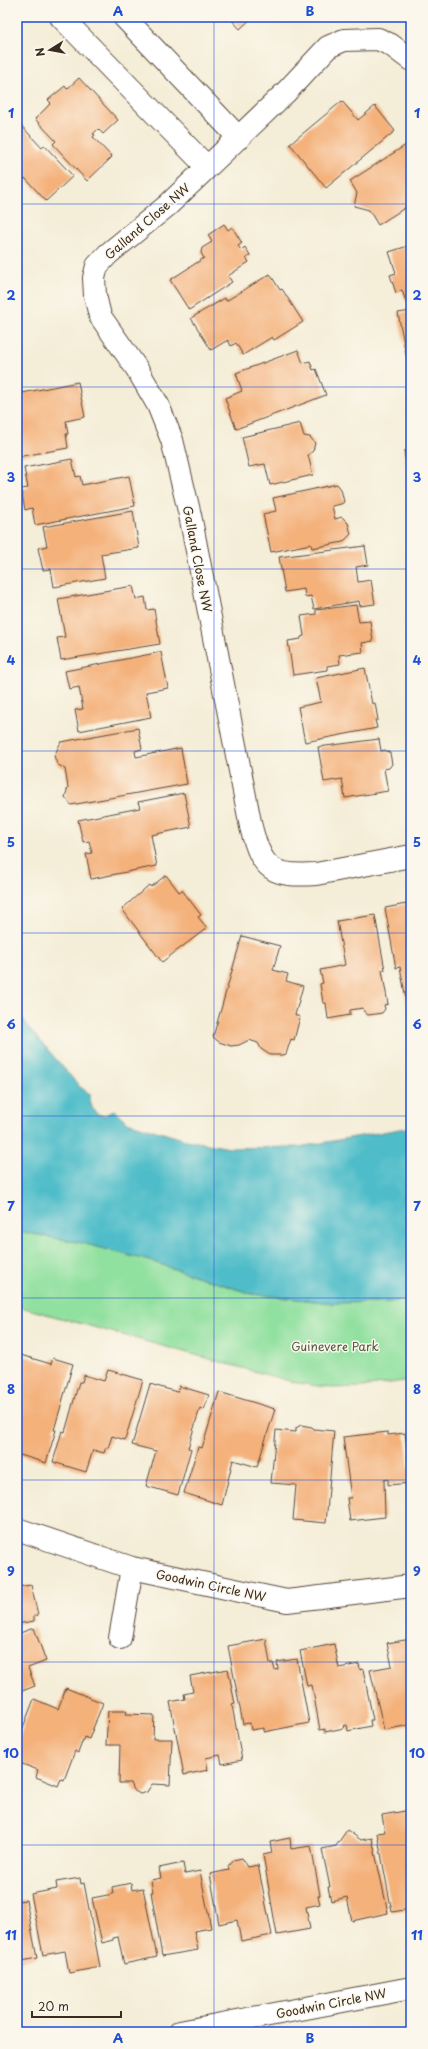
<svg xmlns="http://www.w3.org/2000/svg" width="428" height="2049" font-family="'Playpen Sans',sans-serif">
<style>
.green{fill:#90e09f;stroke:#66855e}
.water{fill:#50bdc9;stroke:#467474}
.building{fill:#f4b17a}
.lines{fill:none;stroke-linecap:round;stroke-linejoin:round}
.minor-casing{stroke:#57473a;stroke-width:24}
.minor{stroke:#fff;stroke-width:22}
.grid{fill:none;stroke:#1d4ed8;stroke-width:1;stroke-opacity:0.55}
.labels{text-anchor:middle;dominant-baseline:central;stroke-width:3;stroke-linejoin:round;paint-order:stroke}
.street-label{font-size:12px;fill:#3b2a1e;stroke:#fbf7ec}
.park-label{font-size:12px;fill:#50583e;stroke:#fbf7ec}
.neatline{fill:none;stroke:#1d4ed8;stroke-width:1.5}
.grid-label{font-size:13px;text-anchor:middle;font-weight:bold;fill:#1d4ed8}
</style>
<rect width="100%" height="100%" fill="#fbf7ec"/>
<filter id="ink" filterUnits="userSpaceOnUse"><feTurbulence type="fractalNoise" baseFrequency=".025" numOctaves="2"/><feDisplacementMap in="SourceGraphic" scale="8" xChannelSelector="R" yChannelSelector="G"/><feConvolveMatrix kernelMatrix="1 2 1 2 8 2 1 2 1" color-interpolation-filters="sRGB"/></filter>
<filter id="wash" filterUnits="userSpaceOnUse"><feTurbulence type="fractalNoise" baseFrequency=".012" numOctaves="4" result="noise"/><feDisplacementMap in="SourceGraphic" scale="16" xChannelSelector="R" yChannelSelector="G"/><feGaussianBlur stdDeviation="0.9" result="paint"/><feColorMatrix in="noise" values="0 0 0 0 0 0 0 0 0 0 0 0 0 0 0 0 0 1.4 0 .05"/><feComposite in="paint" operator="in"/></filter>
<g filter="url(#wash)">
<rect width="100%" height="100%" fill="#f4edd7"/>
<path class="green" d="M 17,1231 L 82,1243 L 150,1261 L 252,1294 L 333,1303 L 390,1302 L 411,1298 L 411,1380 L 362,1387 L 332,1388 L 297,1383 L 17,1306 Z"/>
<path class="water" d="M 17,1009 L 29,1028 L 80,1087 L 90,1094 C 90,1105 92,1114 104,1116 L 114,1110 L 127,1122 L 186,1140 L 230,1148 L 299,1147 L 411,1127 L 411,1298 L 390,1302 L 333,1303 L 252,1294 L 150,1261 L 82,1243 L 17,1231 Z"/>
<g id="blocks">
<path class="building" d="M 229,17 L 253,17 L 240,29 Z
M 79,78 L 118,120 L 103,134 L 98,129 L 93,134 L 95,135 L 93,137 L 112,157 L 87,181 L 53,144 L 56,141 L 35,119 L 51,103 L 48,100 L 65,86 L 67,89 Z
M 342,101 L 358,120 L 375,106 L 395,131 L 326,188 L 290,144 Z
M 17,121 L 42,148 L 44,145 L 73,176 L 46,201 L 25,178 L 17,185 Z
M 409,143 L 411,147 L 411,204 L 378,225 L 369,210 L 354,206 L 357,193 L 350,181 Z
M 224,224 L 228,230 L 232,227 L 242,243 L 238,246 L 241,250 L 245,247 L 250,256 L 246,258 L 249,262 L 228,276 L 232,282 L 189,310 L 170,280 L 204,258 L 201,253 L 202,248 L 212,242 L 208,235 Z
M 411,245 L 411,300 L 406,302 L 402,290 L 396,293 L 390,275 L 396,273 L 389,252 Z
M 270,274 L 280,290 L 282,289 L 303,322 L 274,340 L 272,337 L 243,355 L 236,343 L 231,346 L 228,340 L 211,350 L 191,318 L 225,298 L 226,301 Z
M 411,311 L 411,370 L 409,370 L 398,313 Z
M 298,350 L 303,363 L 310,361 L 313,370 L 316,369 L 326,395 L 236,429 L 225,398 L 242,391 L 236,373 Z
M 78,382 L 85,417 L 66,421 L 68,434 L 66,434 L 68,448 L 17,457 L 17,394 Z
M 300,423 L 304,436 L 310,437 L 315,443 L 313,451 L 308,455 L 313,475 L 270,485 L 265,464 L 249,467 L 242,437 Z
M 411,450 L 411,476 L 409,477 L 404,451 Z
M 72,459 L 76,477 L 80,476 L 82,485 L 129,476 L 135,506 L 35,525 L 32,508 L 25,510 L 21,489 L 28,488 L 24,468 Z
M 337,484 L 341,489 L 344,502 L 341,504 L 332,506 L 335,519 L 342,517 L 348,523 L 351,534 L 343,542 L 312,548 L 311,544 L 271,552 L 263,514 L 276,511 L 273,498 Z
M 133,511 L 139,548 L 101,554 L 105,578 L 54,587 L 51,569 L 43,570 L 38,548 L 47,546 L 43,527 Z
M 365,546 L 368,565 L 356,567 L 358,582 L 371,580 L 375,604 L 360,606 L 359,601 L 314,609 L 311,596 L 305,597 L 304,589 L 285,592 L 279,557 Z
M 133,586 L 136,599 L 145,597 L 147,610 L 154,609 L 160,644 L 61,660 L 57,638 L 65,637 L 58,599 Z
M 356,605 L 359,622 L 370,621 L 373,641 L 362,643 L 363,652 L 339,655 L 340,664 L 327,666 L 327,670 L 293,675 L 288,641 L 301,639 L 301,637 L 304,636 L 301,616 L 316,614 L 316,610 Z
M 161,652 L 168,688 L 146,692 L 151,717 L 79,731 L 75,710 L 83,709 L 79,687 L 69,689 L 65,671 Z
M 365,668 L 372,704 L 375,703 L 378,720 L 375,720 L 377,728 L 305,742 L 298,707 L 321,702 L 316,678 Z
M 138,728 L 142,749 L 135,751 L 136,757 L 181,748 L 187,784 L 71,805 L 65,797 L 68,787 L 65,769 L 57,764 L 54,756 L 61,742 Z
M 379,739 L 381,751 L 385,750 L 390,753 L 392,764 L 389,768 L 384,769 L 388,791 L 345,798 L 342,779 L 324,782 L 318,747 Z
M 184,793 L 191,827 L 151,835 L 157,866 L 91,879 L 86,854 L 92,853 L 89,841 L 83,842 L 78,820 L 140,808 L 138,802 Z
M 166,875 L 179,892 L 182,890 L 201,915 L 198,917 L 207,928 L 162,962 L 122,909 L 149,885 L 151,887 Z
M 411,903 L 411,1021 L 410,1021 L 400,967 L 396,968 L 385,908 Z
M 375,915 L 385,970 L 382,970 L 388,1004 L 384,1005 L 385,1009 L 382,1013 L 368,1015 L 364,1012 L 363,1008 L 350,1010 L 350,1015 L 328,1019 L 326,1003 L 323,1003 L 320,984 L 323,983 L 320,970 L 345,965 L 337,921 Z
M 242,936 L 280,946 L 273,970 L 288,974 L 286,981 L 303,986 L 295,1015 L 300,1017 L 294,1040 L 291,1039 L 286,1054 L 283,1055 L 270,1055 L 261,1049 L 258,1043 L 249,1040 L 239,1045 L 231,1046 L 219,1042 L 213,1037 Z
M 17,1354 L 51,1364 L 53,1358 L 73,1364 L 54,1430 L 56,1430 L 46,1463 L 17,1454 Z
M 108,1370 L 143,1380 L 125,1440 L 112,1436 L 108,1448 L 106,1447 L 104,1453 L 93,1450 L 86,1472 L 53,1462 L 62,1431 L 65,1432 L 79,1382 L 82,1382 L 84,1375 L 104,1381 Z
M 150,1384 L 177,1392 L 179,1386 L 209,1395 L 204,1410 L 200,1408 L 188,1448 L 191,1449 L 178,1495 L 146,1486 L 156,1451 L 132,1445 Z
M 219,1392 L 275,1409 L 257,1467 L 233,1460 L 222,1505 L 184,1493 L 198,1447 L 202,1448 Z
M 301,1425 L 312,1427 L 314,1429 L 334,1431 L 326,1523 L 293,1520 L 296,1485 L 271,1483 L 276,1430 L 296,1432 L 296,1428 Z
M 388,1432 L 388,1435 L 405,1433 L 411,1483 L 388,1485 L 388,1479 L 384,1480 L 385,1517 L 350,1521 L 347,1498 L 351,1498 L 343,1437 Z
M 31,1585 L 38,1615 L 34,1616 L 34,1621 L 17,1624 L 17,1587 Z
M 34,1628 L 46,1661 L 28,1668 L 35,1686 L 17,1693 L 17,1634 Z
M 266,1639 L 270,1663 L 273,1663 L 275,1670 L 278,1669 L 277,1662 L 297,1659 L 309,1723 L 264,1732 L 264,1728 L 251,1730 L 250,1723 L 243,1724 L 228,1646 Z
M 411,1639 L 411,1732 L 409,1725 L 384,1730 L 370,1670 L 392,1666 L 387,1643 Z
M 334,1644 L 339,1668 L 359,1664 L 360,1670 L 363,1669 L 373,1720 L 370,1720 L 371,1726 L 348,1731 L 347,1725 L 343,1726 L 344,1728 L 325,1732 L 325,1729 L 320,1730 L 312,1685 L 307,1686 L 300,1651 Z
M 228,1669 L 235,1704 L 232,1705 L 242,1760 L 222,1764 L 220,1755 L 206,1758 L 208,1770 L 184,1775 L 170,1702 L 185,1699 L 184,1694 L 193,1692 L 190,1676 Z
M 66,1688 L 103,1703 L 89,1739 L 84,1737 L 78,1753 L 75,1751 L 64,1780 L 61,1779 L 58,1786 L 36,1777 L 38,1770 L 17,1762 L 17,1743 L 34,1699 L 58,1709 Z
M 108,1711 L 127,1711 L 126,1714 L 154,1715 L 153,1739 L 172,1739 L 170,1785 L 152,1784 L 147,1792 L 140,1794 L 133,1790 L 130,1783 L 119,1783 L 120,1745 L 106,1745 Z
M 411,1810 L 411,1909 L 392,1912 L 377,1833 L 385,1832 L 382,1815 Z
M 347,1830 L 361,1840 L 372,1838 L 388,1913 L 352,1921 L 347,1897 L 331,1901 L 328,1887 L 330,1887 L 322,1849 L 336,1846 Z
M 290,1838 L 291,1849 L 311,1846 L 320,1895 L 318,1896 L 320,1904 L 306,1907 L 310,1929 L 277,1935 L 263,1855 L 272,1853 L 270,1842 Z
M 242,1858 L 248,1867 L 258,1865 L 272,1935 L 241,1941 L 237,1920 L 219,1924 L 210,1874 L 229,1870 L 228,1866 L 233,1860 Z
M 183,1863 L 185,1874 L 200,1871 L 211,1928 L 194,1931 L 198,1950 L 162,1956 L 151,1892 L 153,1892 L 151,1880 L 161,1878 L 159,1868 Z
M 80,1878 L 81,1884 L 84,1883 L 100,1967 L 69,1973 L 65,1951 L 43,1955 L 31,1894 L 57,1889 L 56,1882 Z
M 131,1883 L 132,1890 L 143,1888 L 157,1957 L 124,1964 L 118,1937 L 113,1938 L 113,1940 L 102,1943 L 92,1898 L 113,1894 L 112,1887 Z
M 26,1900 L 37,1958 L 17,1962 L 17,1901 Z
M 17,1968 L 20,1983 L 17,1984 Z"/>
</g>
</g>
<g filter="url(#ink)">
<use href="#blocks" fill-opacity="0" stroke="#57473a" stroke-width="1"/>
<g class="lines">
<defs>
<path id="minor" d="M 61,17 L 207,167
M 124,17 L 239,138
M 411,60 L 391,45 L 378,39 L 344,40 L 328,47 L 286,92 L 168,205 L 108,254 L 97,266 L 94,278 L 95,295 L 100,316 L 137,369 L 158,405 L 172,440 L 190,515 L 251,827 C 262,870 272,877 316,874 L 411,856
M 17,1529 L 132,1568 L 287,1601 L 411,1586
M 120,1638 L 132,1568
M 180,2032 L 411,1988"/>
</defs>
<use href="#minor" class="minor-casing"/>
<use href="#minor" class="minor"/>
</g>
</g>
<path class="grid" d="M 214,17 L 214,2032M 17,204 L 411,204M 17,387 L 411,387M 17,569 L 411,569M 17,751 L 411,751M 17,933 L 411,933M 17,1116 L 411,1116M 17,1298 L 411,1298M 17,1480 L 411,1480M 17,1662 L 411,1662M 17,1845 L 411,1845"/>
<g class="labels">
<g class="street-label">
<text transform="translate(147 221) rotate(-41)">Galland Close NW</text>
<text transform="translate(198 559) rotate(79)">Galland Close NW</text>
<text transform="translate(211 1585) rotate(12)">Goodwin Circle NW</text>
<text transform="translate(331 2003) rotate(-11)">Goodwin Circle NW</text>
</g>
<g class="park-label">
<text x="335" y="1346">Guinevere Park</text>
</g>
</g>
<rect width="428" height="2049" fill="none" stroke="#fbf7ec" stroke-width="44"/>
<g transform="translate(50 50) rotate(259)" stroke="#fbf7ec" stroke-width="3" paint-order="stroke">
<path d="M0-3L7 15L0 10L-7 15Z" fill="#3b2a1e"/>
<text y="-6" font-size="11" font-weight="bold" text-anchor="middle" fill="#3b2a1e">N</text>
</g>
<path d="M32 2011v6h89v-6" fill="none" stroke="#3b2a1e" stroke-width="2"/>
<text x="38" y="2011" font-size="12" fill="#3b2a1e" stroke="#fbf7ec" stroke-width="3" paint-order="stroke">20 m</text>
<rect x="22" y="22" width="384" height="2005" class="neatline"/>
<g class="grid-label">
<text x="118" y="16">A</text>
<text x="310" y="16">B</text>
<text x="11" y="118">1</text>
<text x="417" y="118">1</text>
<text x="11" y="300">2</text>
<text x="417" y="300">2</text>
<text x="11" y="482">3</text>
<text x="417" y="482">3</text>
<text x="11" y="665">4</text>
<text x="417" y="665">4</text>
<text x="11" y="847">5</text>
<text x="417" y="847">5</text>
<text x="11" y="1029">6</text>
<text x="417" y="1029">6</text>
<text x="11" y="1211">7</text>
<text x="417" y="1211">7</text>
<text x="11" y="1394">8</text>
<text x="417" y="1394">8</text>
<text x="11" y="1576">9</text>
<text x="417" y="1576">9</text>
<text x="11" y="1758">10</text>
<text x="417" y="1758">10</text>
<text x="11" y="1940">11</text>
<text x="417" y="1940">11</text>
<text x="118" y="2043">A</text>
<text x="310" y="2043">B</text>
</g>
</svg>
